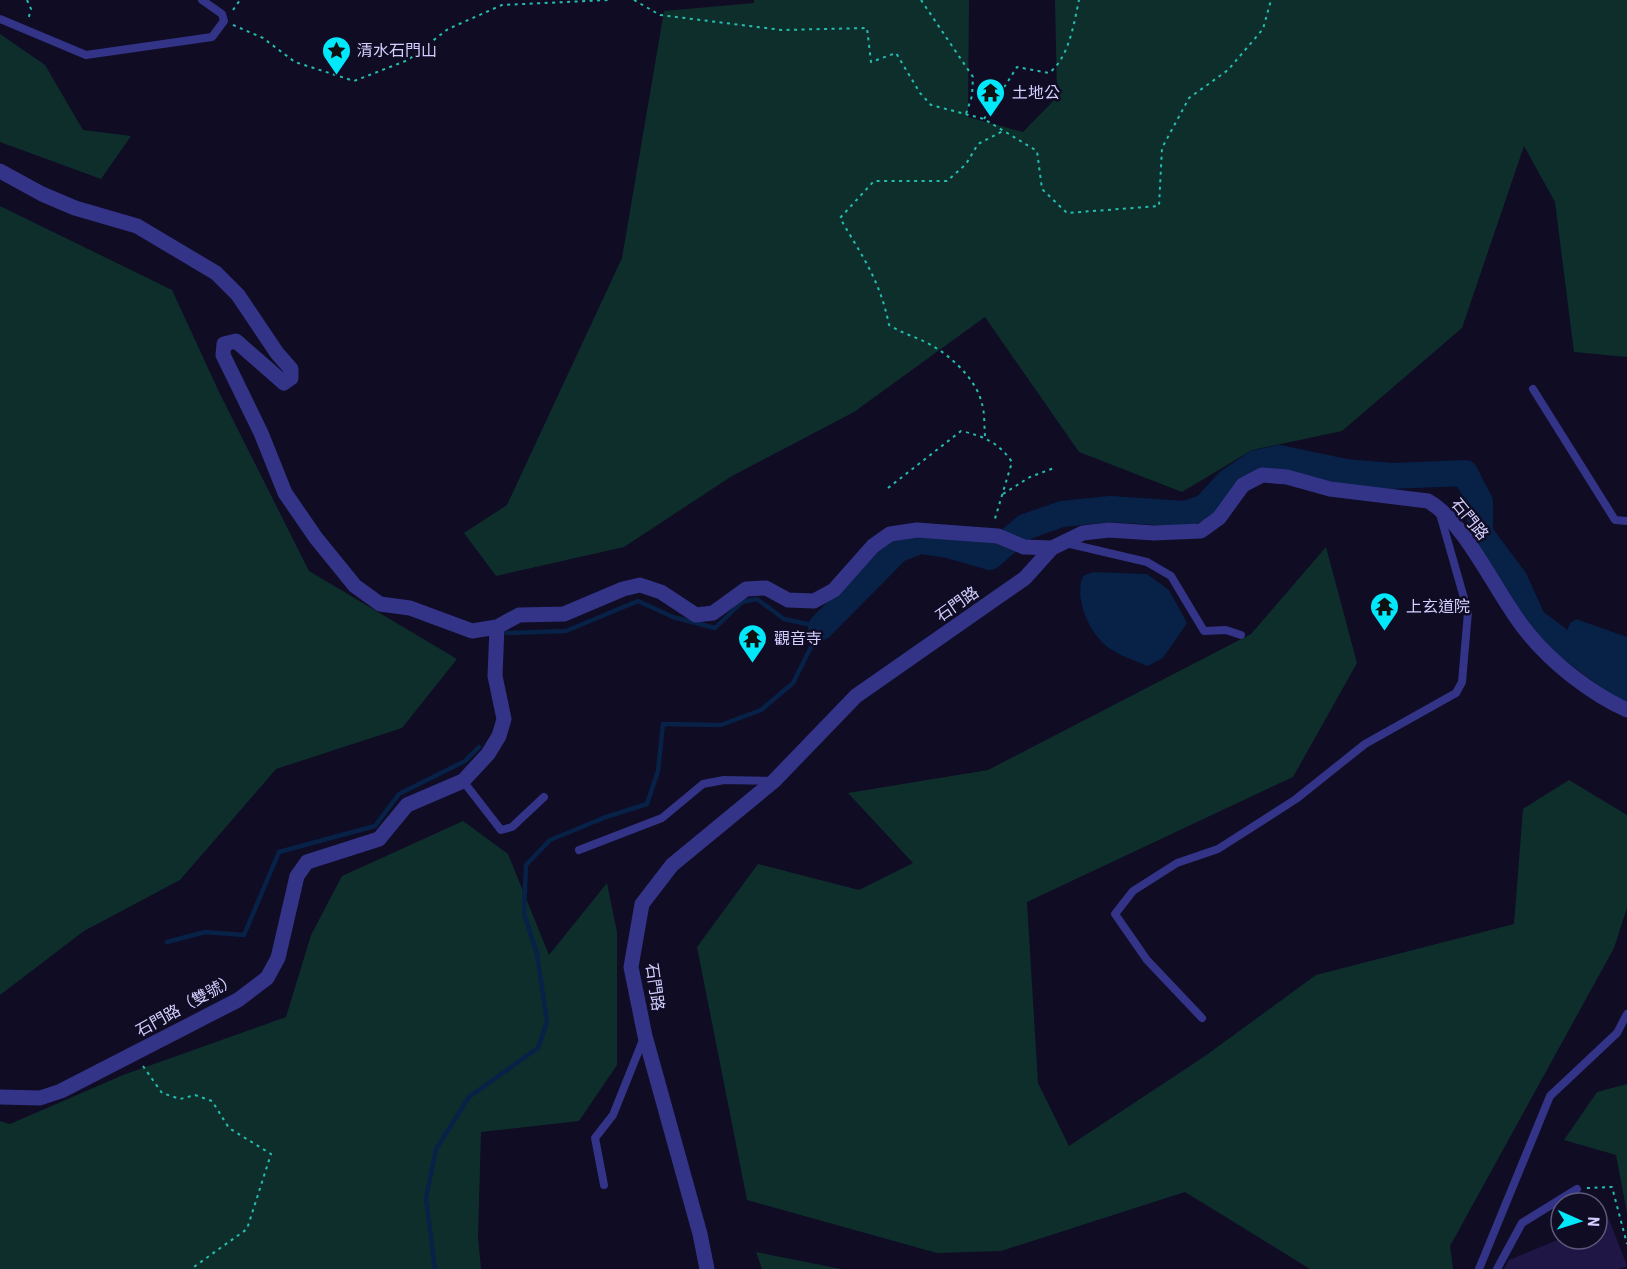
<svg xmlns="http://www.w3.org/2000/svg" width="1627" height="1269" font-family="'Roboto Condensed','Noto Sans TC',sans-serif">
<style>
.green{fill:#0e2e2c}
.water{fill:#072147}
.lines{fill:none;stroke-linecap:round;stroke-linejoin:round}
.stream{stroke:#072147;stroke-width:4.5}
.river{stroke:#072147;stroke-width:26}
.building{fill:#1f1646}
.path{stroke:#24beb0;stroke-width:2;stroke-dasharray:3 4.5;stroke-linecap:butt}
.lane{stroke:#333387;stroke-width:8}
.street{stroke:#333387;stroke-width:15}
.labels{text-anchor:middle;dominant-baseline:central;stroke-width:5;stroke-linejoin:round;paint-order:stroke}
.poi-label{font-size:16px;fill:#d3cfff;stroke:#0f0c24;text-anchor:start}
.street-label{font-size:16px;fill:#d3cfff;stroke:#0f0c24}
</style>
<rect width="100%" height="100%" fill="#0f0c24"/>
<path class="green" d="M 754,0 L 969,0 L 968,117 L 1023,132 L 1057,97 L 1055,0 L 1627,0 L 1627,357 L 1574,352 L 1555,202 L 1524,146 L 1462,328 L 1342,431 L 1252,450 L 1182,492 L 1079,452 L 985,317 L 854,412 L 732,476 L 624,547 L 496,576 L 464,533 L 507,505 L 622,258 L 664,11 L 754,3 Z
M 0,34 L 45,65 L 83,130 L 131,136 L 101,179 L 0,142 Z
M 0,206 L 172,290 L 220,394 L 309,571 L 457,659 L 402,728 L 276,769 L 180,880 L 84,931 L 0,995 Z
M 1326,547 L 1357,663 L 1293,777 L 1027,902 L 1038,1083 L 1069,1146 L 1205,1056 L 1316,975 L 1514,924 L 1523,809 L 1569,780 L 1627,815 L 1627,908 L 1614,948 L 1450,1246 L 1453,1269 L 1310,1269 L 1185,1192 L 1001,1251 L 937,1253 L 747,1200 L 697,947 L 758,864 L 859,890 L 913,863 L 848,793 L 988,770 L 1251,634 Z
M 463,821 L 508,854 L 549,955 L 607,883 L 617,932 L 617,1065 L 579,1121 L 481,1132 L 478,1237 L 481,1269 L 0,1269 L 0,1121 L 10,1124 L 123,1075 L 286,1017 L 311,935 L 342,876 Z
M 1627,1084 L 1627,1213 L 1616,1155 L 1564,1140 L 1597,1092 Z
M 756,1252 L 841,1269 L 762,1269 Z"/>
<path class="water" d="M 1093,572 L 1147,574 L 1169,590 L 1187,623 L 1163,658 L 1148,666 C 1136,661 1123,657 1112,650 C 1091,638 1073,599 1083,576 Z
M 1576,619 L 1627,637 L 1627,680 L 1609,672 L 1567,631 L 1570,623 Z"/>
<g class="lines">
<path class="stream" d="M 167,942 L 205,932 L 244,935 L 279,852 L 375,826 L 399,794 L 465,761 L 479,747
M 435,1269 L 426,1198 L 436,1149 L 469,1097 L 538,1048 L 547,1022 L 537,954 L 524,913 L 526,865 L 550,840 L 606,817 L 647,804 L 658,771 L 663,724 L 721,725 L 761,710 L 793,683 L 821,627 L 784,619 L 757,599 L 742,602 L 715,628 L 673,617 L 638,601 L 566,631 L 507,633"/>
<path class="river" d="M 821,627 L 897,550 L 920,541 L 948,545 L 990,557 L 1025,527 L 1062,514 L 1110,509 L 1185,514 L 1205,507 L 1228,482 L 1256,463 L 1279,458 L 1346,472 L 1392,476 L 1465,473 L 1480,502 L 1480,533 L 1515,580 L 1533,620 L 1627,691"/>
</g>
<path class="building" d="M 1609,1219 L 1627,1266 L 1619,1269 L 1504,1269 L 1509,1260 L 1560,1239 L 1597,1239 L 1597,1224 Z"/>
<g class="lines">
<path class="path" d="M 27,0 L 31,9 L 28,20
M 634,0 L 660,15 L 782,30 L 867,28 L 871,62 L 896,53 L 920,93 L 931,105 L 984,119 L 1037,151 L 1042,189 L 1067,213 L 1159,206 L 1162,148 L 1189,98 L 1228,70 L 1263,29 L 1271,0
M 921,0 L 973,77 L 972,96 L 966,114
M 233,10 L 240,0
M 233,25 L 263,38 L 295,62 L 354,81 L 408,60 L 448,29 L 502,5 L 608,0
M 984,119 L 1017,67 L 1049,73 C 1069,58 1074,23 1079,0
M 985,436 C 984,426 985,414 982,404 C 977,380 951,356 931,345 C 917,337 903,334 889,325 C 880,280 862,256 840,218 L 874,181 L 947,181 L 966,164 L 978,144 L 1003,131
M 888,488 L 961,431 C 984,436 999,443 1012,462 L 994,522
M 1003,494 L 1030,477 L 1054,468
M 143,1066 L 162,1093 L 180,1099 L 195,1095 L 212,1101 L 229,1128 L 271,1154 L 247,1229 L 191,1269
M 1587,1188 L 1612,1187 L 1627,1244"/>
<path class="lane" d="M 0,19 L 86,55 L 212,37 L 224,21 L 222,14 L 202,0
M 1533,389 L 1615,520 L 1627,521
M 1066,543 L 1147,562 L 1171,576 L 1204,631 L 1226,630 L 1241,635
M 463,781 L 501,830 L 512,827 L 544,797
M 579,850 L 662,818 L 703,784 L 724,780 L 773,781
M 1202,1018 L 1147,960 L 1115,914 L 1133,891 L 1177,863 L 1218,849 L 1296,799 L 1365,744 L 1456,693 L 1462,682 L 1468,612 L 1440,514
M 604,1185 L 595,1138 L 613,1115 L 643,1040
M 1479,1269 L 1550,1096 L 1617,1033 L 1627,1014
M 1497,1269 L 1522,1223 L 1577,1189"/>
<path class="street" d="M 0,171 L 42,194 L 75,208 L 137,226 L 216,273 L 238,295 L 277,353 L 291,369 L 291,378 L 284,383 L 236,341 L 224,344 L 223,355 L 261,433 L 285,493 L 316,538 L 355,586 L 380,604 L 410,608 L 472,631 L 497,627
M 0,1097 L 40,1098 L 61,1091 L 238,1000 L 267,978 L 278,958 L 297,876 L 307,862 L 379,839 L 407,805 L 463,781 L 488,754 L 499,736 L 504,719 L 495,676 L 497,627 L 519,615 L 564,614 L 623,589 L 640,585 L 661,592 L 696,615 L 713,613 L 746,589 L 766,588 L 788,600 L 814,601 L 834,590 L 873,546 L 890,534 L 917,530 L 998,536 L 1024,547 L 1052,548
M 707,1269 L 700,1234 L 645,1036 L 631,967 L 642,904 L 672,865 L 774,781 L 856,696 L 1025,578 L 1052,548 L 1083,533 L 1109,530 L 1154,533 L 1201,531 L 1219,518 L 1243,485 L 1262,475 L 1287,477 L 1330,489 L 1428,501 C 1467,523 1497,596 1527,632 C 1552,663 1590,693 1627,710"/>
</g>
<defs>
<symbol id="sight-pin" viewBox="-11 -11 22 30"><path d="M0 17L-7.5 6A9.5 9.5 0 1 1 7.5 6Z" fill="#00e8fa" stroke="#0f0c24"/><path d="M0-6L1.8-2.2L6-1.7L2.9 1.2L3.7 5.4L0 3.3L-3.7 5.4L-2.9 1.2L-6-1.7L-1.8-2.2Z" fill="#111"/></symbol>
<symbol id="temple-pin" viewBox="-11 -11 22 30"><path d="M0 17L-7.5 6A9.5 9.5 0 1 1 7.5 6Z" fill="#00e8fa" stroke="#0f0c24"/><path d="M0-6L5-2H3V0L6.5 2.5H4V6H1.5V3h-3V6H-4V2.5H-6.5L-3 0V-2H-5Z" fill="#111"/></symbol>
</defs>
<g fill-rule="evenodd">
<use href="#sight-pin" x="320" y="34" width="33" height="45"/>
<use href="#temple-pin" x="974" y="76" width="33" height="45"/>
<use href="#temple-pin" x="1368" y="590" width="33" height="45"/>
<use href="#temple-pin" x="736" y="622" width="33" height="45"/>
</g>
<g class="labels">
<g class="poi-label">
<text x="357" y="50">清水石門山</text>
<text x="1012" y="92">土地公</text>
<text x="1406" y="606">上玄道院</text>
<text x="774" y="638">觀音寺</text>
</g>
<g class="street-label">
<text transform="translate(1470 519) rotate(51)">石門路</text>
<text transform="translate(957 604) rotate(-35)">石門路</text>
<text transform="translate(655 987) rotate(82)">石門路</text>
<text transform="translate(186 1005) rotate(-29)">石門路（雙號）</text>
</g>
</g>
<g transform="translate(1579 1221) rotate(93)"><circle r="28" fill="#0f0c24" stroke="#5d5a7c" stroke-width="1.5"/>
<path d="M0-4.5L10 22L0 15L-10 22Z" fill="#00e8fa"/>
<text y="-9" font-size="16" font-weight="bold" text-anchor="middle" fill="#d3cfff">N</text>
</g>
</svg>
